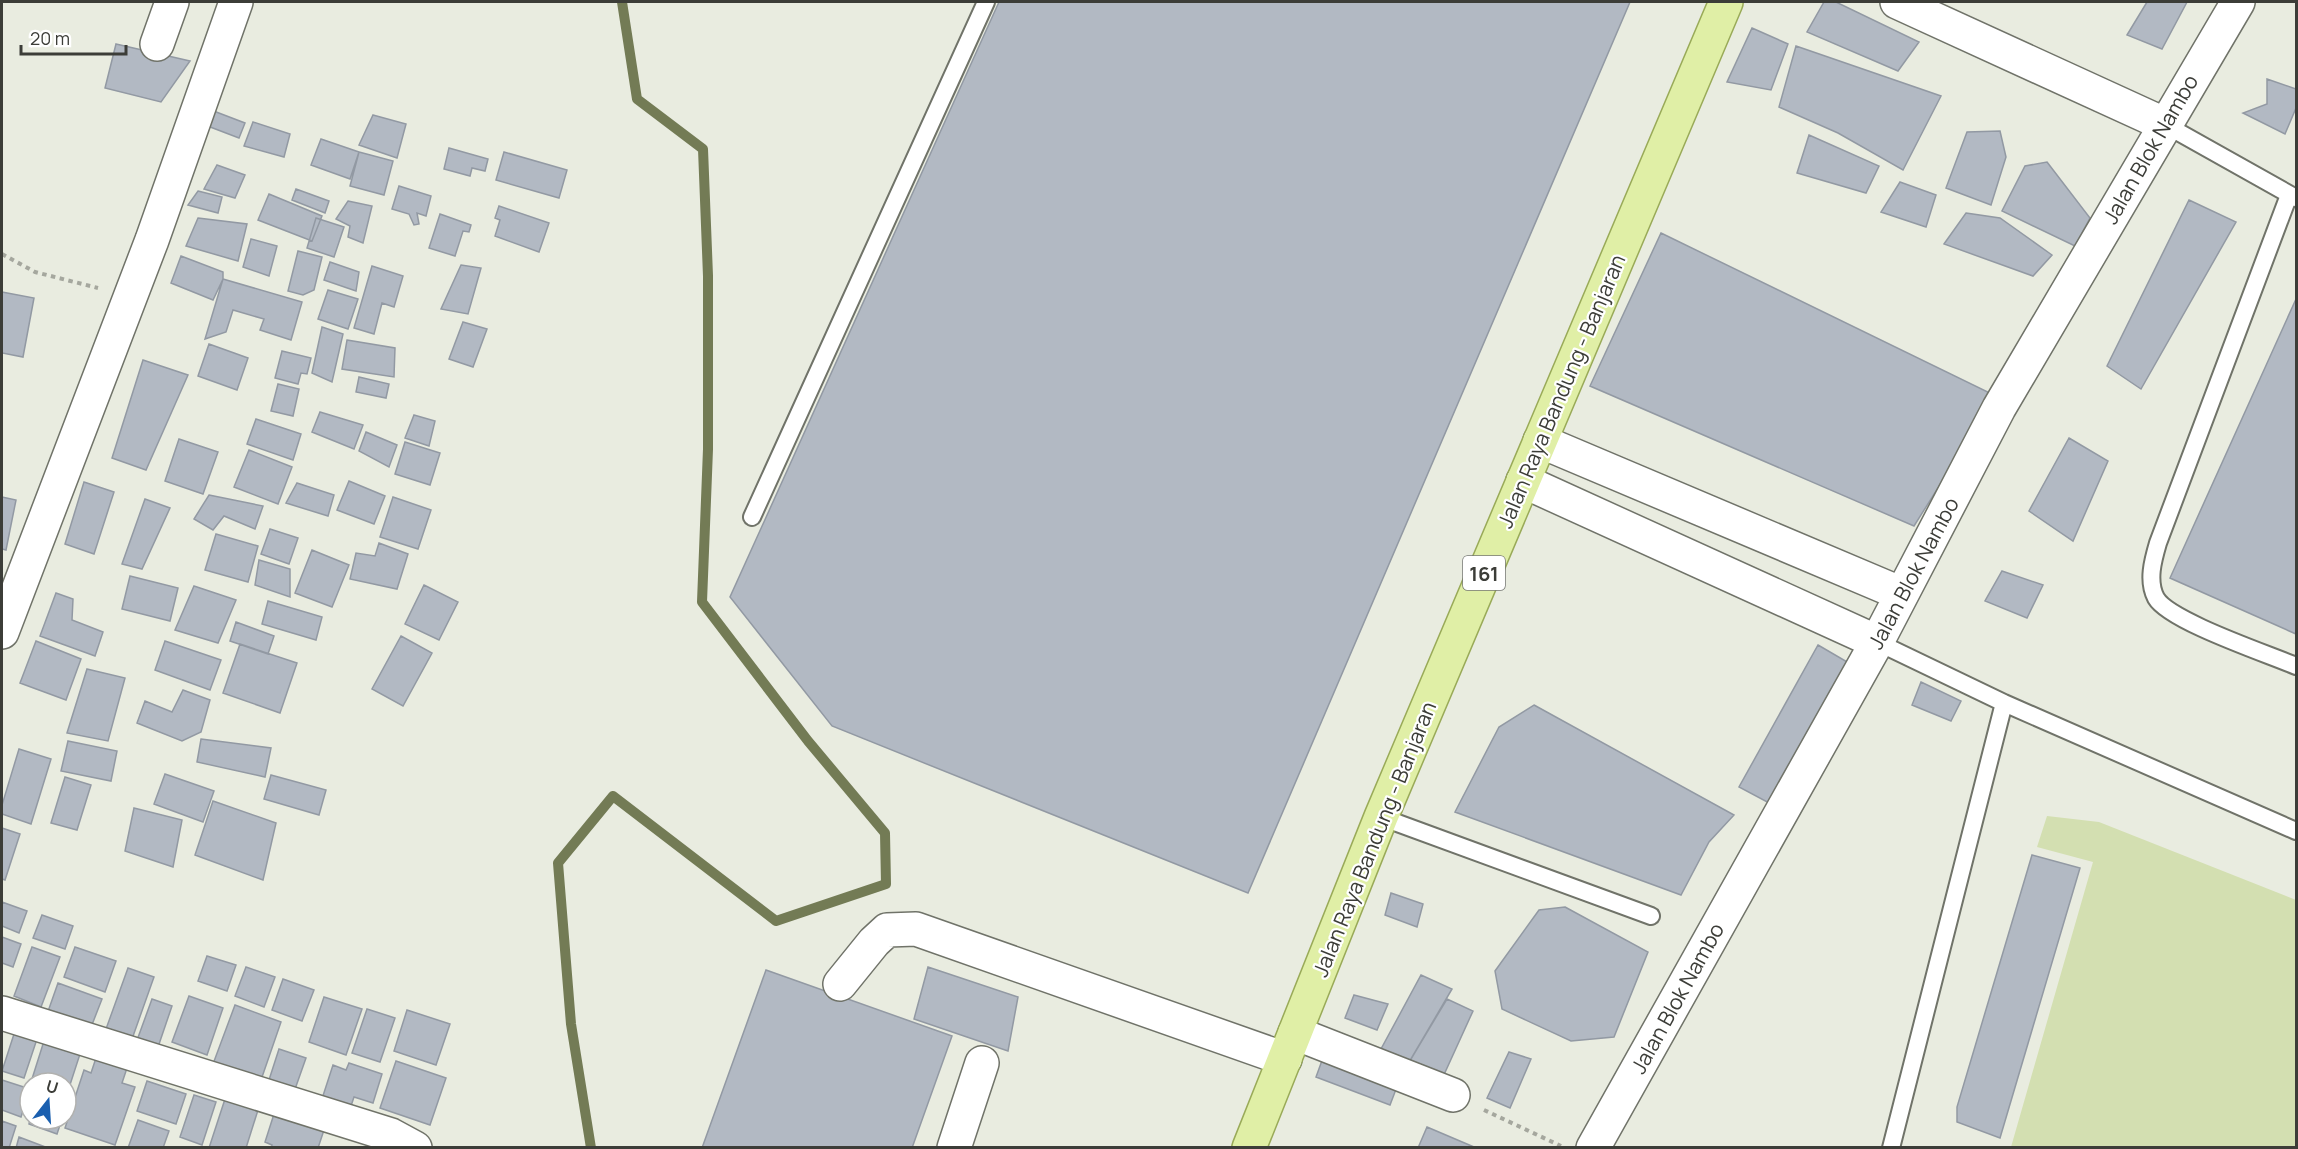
<svg xmlns="http://www.w3.org/2000/svg" width="2298" height="1149" font-family="Manrope,sans-serif">
<style>
.green{fill:#d3dfb1}
.lines{fill:none;stroke-linecap:round;stroke-linejoin:round}
.stream{stroke:#737b55;stroke-width:10}
.building{fill:#b2b9c3;stroke:#9299a3;stroke-width:1.5}
.service-casing{stroke:#707369;stroke-width:20}
.minor-casing{stroke:#707369;stroke-width:36}
.primary-casing{stroke:#99aa58;stroke-width:36}
.path{stroke:#a5a79e;stroke-width:4;stroke-dasharray:4.5 4.5;stroke-linecap:butt}
.service{stroke:#fff;stroke-width:16}
.minor{stroke:#fff;stroke-width:33}
.primary{stroke:#e0efa6;stroke-width:33}
.labels{text-anchor:middle;dominant-baseline:central;stroke-width:4.5;stroke-linejoin:round;paint-order:stroke}
.shield{fill:#fff;stroke:#767774;stroke-width:1.5}
.shield-label{font-size:20px;font-weight:bold;fill:#3c3d38}
.street-label{font-size:21px;fill:#3c3d38;stroke:#fff}
</style>
<rect width="100%" height="100%" fill="#e9ece0"/>
<path class="green" d="M 2047,816 L 2099,822 L 2296,900 L 2296,1147 L 2011,1147 L 2093,862 L 2037,847 Z"/>
<g class="lines">
<path class="stream" d="M 591,1148 L 571,1024 L 558,863 L 613,796 L 776,921 L 886,884 L 885,833 L 808,741 L 702,602 L 708,449 L 708,276 L 703,149 L 637,99 L 622,2"/>
</g>
<path class="building" d="M 999,2 L 1630,2 L 1248,893 L 832,726 L 730,597 Z
M 1824,2 L 1836,2 L 1919,42 L 1898,71 L 1807,32 Z
M 2147,2 L 2187,2 L 2162,49 L 2127,35 Z
M 1752,28 L 1788,44 L 1771,90 L 1727,82 Z
M 116,44 L 190,61 L 161,102 L 105,88 Z
M 1796,46 L 1941,96 L 1903,170 L 1838,133 L 1779,107 Z
M 2267,79 L 2296,89 L 2296,108 L 2285,134 L 2243,113 L 2267,104 Z
M 211,110 L 245,123 L 239,138 L 205,125 Z
M 373,115 L 406,124 L 397,158 L 359,145 Z
M 253,122 L 290,134 L 284,157 L 244,146 Z
M 2000,131 L 2006,157 L 1991,205 L 1946,188 L 1967,132 Z
M 1809,135 L 1879,166 L 1866,193 L 1797,173 Z
M 321,139 L 359,152 L 350,179 L 311,165 Z
M 449,148 L 488,159 L 485,171 L 472,168 L 470,176 L 444,169 Z
M 359,152 L 393,161 L 384,195 L 350,186 Z
M 504,152 L 567,170 L 559,198 L 496,180 Z
M 2047,162 L 2090,218 L 2075,246 L 2002,211 L 2025,166 Z
M 217,165 L 245,175 L 235,198 L 204,189 Z
M 1900,182 L 1936,195 L 1926,227 L 1881,212 Z
M 399,186 L 431,196 L 426,216 L 417,213 L 419,224 L 414,225 L 409,214 L 392,209 Z
M 296,189 L 329,201 L 325,213 L 292,200 Z
M 198,191 L 222,197 L 218,213 L 188,205 Z
M 269,194 L 322,216 L 312,241 L 258,220 Z
M 2189,200 L 2236,222 L 2141,389 L 2107,366 Z
M 348,201 L 372,206 L 363,243 L 348,237 L 350,226 L 336,219 Z
M 499,206 L 549,223 L 539,252 L 495,236 L 500,220 L 495,218 Z
M 1966,213 L 2000,218 L 2052,255 L 2033,276 L 1944,244 Z
M 440,214 L 471,225 L 469,232 L 463,231 L 455,256 L 429,248 Z
M 198,218 L 247,224 L 238,261 L 186,246 Z
M 316,218 L 344,227 L 334,257 L 307,248 Z
M 1661,233 L 1996,396 L 1914,526 L 1590,386 Z
M 251,239 L 277,246 L 269,276 L 243,267 Z
M 298,251 L 322,257 L 314,290 L 303,295 L 288,291 Z
M 181,256 L 223,272 L 223,279 L 213,300 L 171,283 Z
M 330,262 L 359,272 L 356,291 L 324,280 Z
M 461,265 L 481,268 L 468,314 L 441,309 Z
M 372,266 L 403,276 L 394,307 L 382,303 L 374,334 L 354,328 Z
M 223,279 L 302,302 L 291,340 L 260,330 L 264,319 L 233,310 L 226,332 L 205,339 Z
M 328,290 L 358,299 L 348,329 L 318,319 Z
M 2,292 L 34,298 L 23,357 L 2,353 Z
M 2296,299 L 2296,634 L 2170,578 Z
M 463,322 L 487,329 L 473,367 L 449,359 Z
M 322,327 L 343,334 L 332,382 L 312,373 Z
M 347,340 L 395,348 L 394,377 L 342,369 Z
M 209,344 L 248,358 L 237,390 L 198,376 Z
M 282,351 L 311,358 L 307,374 L 301,373 L 298,384 L 275,378 Z
M 143,360 L 188,375 L 146,470 L 112,458 Z
M 359,377 L 389,384 L 386,398 L 356,392 Z
M 278,384 L 299,389 L 293,416 L 271,411 Z
M 320,412 L 363,425 L 354,449 L 312,432 Z
M 414,415 L 435,421 L 429,446 L 405,438 Z
M 256,419 L 301,434 L 293,460 L 247,444 Z
M 366,432 L 397,445 L 389,467 L 359,451 Z
M 2069,438 L 2108,461 L 2073,541 L 2029,511 Z
M 179,439 L 218,452 L 203,494 L 165,481 Z
M 405,442 L 440,453 L 430,485 L 395,474 Z
M 249,450 L 292,467 L 278,504 L 234,487 Z
M 349,481 L 385,496 L 374,524 L 337,510 Z
M 84,482 L 114,492 L 94,554 L 65,544 Z
M 297,483 L 334,495 L 328,516 L 286,503 Z
M 209,495 L 263,506 L 255,529 L 224,516 L 213,530 L 194,519 Z
M 2,497 L 16,500 L 6,550 L 2,549 Z
M 393,497 L 431,510 L 418,549 L 380,537 Z
M 145,499 L 170,508 L 142,569 L 122,564 Z
M 270,529 L 298,538 L 289,564 L 261,554 Z
M 216,534 L 258,546 L 248,582 L 205,570 Z
M 379,543 L 408,554 L 397,589 L 350,579 L 356,553 L 375,556 Z
M 312,550 L 349,565 L 332,607 L 295,593 Z
M 259,560 L 290,569 L 290,597 L 255,585 Z
M 2002,571 L 2043,585 L 2027,618 L 1985,601 Z
M 130,576 L 178,588 L 170,621 L 122,609 Z
M 424,585 L 458,602 L 439,640 L 405,624 Z
M 194,586 L 236,600 L 218,643 L 175,630 Z
M 56,593 L 73,599 L 72,620 L 103,632 L 95,656 L 40,636 Z
M 268,601 L 322,617 L 316,640 L 262,624 Z
M 236,622 L 274,636 L 268,654 L 230,641 Z
M 401,636 L 432,653 L 403,706 L 372,689 Z
M 36,641 L 81,659 L 66,700 L 20,683 Z
M 165,641 L 221,660 L 210,690 L 155,670 Z
M 240,644 L 297,663 L 280,713 L 223,693 Z
M 1818,645 L 1849,663 L 1771,804 L 1739,787 Z
M 87,669 L 125,678 L 108,741 L 67,733 Z
M 1921,682 L 1961,701 L 1951,721 L 1912,705 Z
M 183,690 L 210,700 L 201,732 L 182,741 L 137,723 L 145,701 L 172,712 Z
M 1534,705 L 1734,815 L 1709,842 L 1681,895 L 1455,812 L 1499,727 Z
M 201,739 L 271,748 L 265,777 L 197,762 Z
M 68,741 L 117,751 L 111,781 L 61,771 Z
M 19,749 L 51,759 L 31,824 L 2,814 L 2,805 Z
M 165,774 L 214,791 L 203,822 L 154,804 Z
M 271,775 L 326,790 L 319,815 L 264,799 Z
M 65,777 L 91,785 L 77,830 L 51,823 Z
M 213,801 L 276,823 L 263,880 L 195,855 Z
M 134,808 L 182,820 L 173,867 L 125,851 Z
M 2,828 L 20,834 L 5,880 L 2,879 Z
M 2032,855 L 2080,868 L 2000,1138 L 1957,1122 L 1957,1107 Z
M 1391,893 L 1423,904 L 1417,927 L 1385,915 Z
M 2,902 L 27,911 L 19,933 L 2,926 Z
M 1565,907 L 1648,952 L 1614,1037 L 1571,1041 L 1502,1009 L 1495,971 L 1539,910 Z
M 42,915 L 73,926 L 65,949 L 33,938 Z
M 2,937 L 21,944 L 13,967 L 2,963 Z
M 32,947 L 60,957 L 41,1007 L 14,996 Z
M 75,947 L 116,961 L 105,992 L 64,977 Z
M 207,956 L 236,965 L 227,991 L 198,981 Z
M 246,967 L 275,977 L 264,1007 L 235,996 Z
M 928,967 L 1018,997 L 1008,1051 L 914,1019 Z
M 128,968 L 154,977 L 132,1039 L 106,1029 Z
M 766,970 L 952,1036 L 912,1148 L 702,1148 Z
M 1421,975 L 1452,989 L 1408,1064 L 1381,1049 Z
M 283,979 L 314,990 L 302,1021 L 272,1010 Z
M 58,983 L 102,999 L 88,1035 L 45,1020 Z
M 1354,995 L 1388,1004 L 1377,1030 L 1345,1018 Z
M 189,996 L 223,1008 L 207,1055 L 172,1042 Z
M 324,997 L 362,1009 L 346,1055 L 309,1042 Z
M 152,999 L 172,1006 L 157,1050 L 136,1043 Z
M 1447,999 L 1473,1011 L 1442,1079 L 1408,1064 Z
M 235,1005 L 281,1022 L 261,1080 L 213,1064 Z
M 367,1009 L 395,1018 L 380,1062 L 352,1053 Z
M 407,1010 L 450,1024 L 436,1065 L 394,1051 Z
M 15,1031 L 37,1039 L 24,1078 L 2,1071 Z
M 44,1041 L 80,1054 L 67,1094 L 66,1083 L 31,1082 Z
M 279,1049 L 306,1058 L 294,1092 L 268,1083 Z
M 1509,1052 L 1531,1059 L 1510,1108 L 1487,1098 Z
M 1324,1055 L 1398,1084 L 1390,1105 L 1316,1077 Z
M 96,1058 L 127,1068 L 122,1083 L 135,1087 L 115,1145 L 65,1128 L 84,1070 L 91,1073 Z
M 396,1061 L 446,1078 L 430,1125 L 380,1108 Z
M 349,1063 L 382,1074 L 373,1103 L 354,1097 L 347,1118 L 319,1108 L 333,1065 L 346,1070 Z
M 2,1080 L 30,1089 L 21,1117 L 2,1110 Z
M 147,1081 L 186,1094 L 176,1124 L 137,1111 Z
M 194,1095 L 216,1102 L 202,1145 L 180,1137 Z
M 225,1099 L 258,1110 L 246,1148 L 209,1148 Z
M 274,1114 L 324,1130 L 318,1148 L 271,1148 L 272,1145 L 265,1142 Z
M 30,1119 L 62,1119 L 57,1134 L 29,1124 Z
M 138,1120 L 169,1131 L 163,1148 L 128,1148 Z
M 2,1121 L 16,1126 L 9,1148 L 2,1148 Z
M 1427,1127 L 1474,1147 L 1418,1148 Z
M 19,1137 L 48,1148 L 16,1148 Z"/>
<g class="lines">
<defs>
<path id="service" d="M 2164,124 L 2296,198
M 2289,195 L 2158,543 C 2153,560 2147,581 2156,598 C 2169,621 2268,654 2296,666
M 752,517 L 986,2
M 1877,642 L 2004,703 L 2296,831
M 1381,817 L 1651,916
M 1891,1148 L 2004,703"/>
<path id="minor" d="M 1897,2 L 2164,124
M 157,44 L 172,2
M 1540,441 L 1902,594
M 1523,481 L 1877,642
M 2,632 L 152,240 L 236,2
M 840,984 L 874,942 L 887,930 L 916,929 L 1285,1059
M 2,1013 L 391,1135 L 415,1148
M 1295,1033 L 1453,1095
M 954,1148 L 982,1063
M 1593,1148 L 1877,642 L 1999,408 L 2238,2"/>
<path id="primary" d="M 1249,1148 L 1381,817 L 1726,2"/>
</defs>
<use href="#service" class="service-casing"/>
<use href="#minor" class="minor-casing"/>
<use href="#primary" class="primary-casing"/>
<path class="path" d="M 2,254 L 35,272 L 98,288
M 1484,1110 L 1561,1146"/>
<use href="#service" class="service"/>
<use href="#minor" class="minor"/>
<use href="#primary" class="primary"/>
</g>
<g class="labels">
<rect class="shield" x="1463" y="556" width="42" height="34" rx="4.5"/>
<g class="shield-label">
<text x="1484" y="573">161</text>
</g>
<g class="street-label">
<text transform="translate(2150 149) rotate(-60)">Jalan Blok Nambo</text>
<text transform="translate(1561 391) rotate(-67)">Jalan Raya Bandung - Banjaran</text>
<text transform="translate(1913 573) rotate(-62)">Jalan Blok Nambo</text>
<text transform="translate(1374 839) rotate(-68)">Jalan Raya Bandung - Banjaran</text>
<text transform="translate(1677 998) rotate(-61)">Jalan Blok Nambo</text>
</g>
</g>
<rect width="2298" height="1149" fill="none" stroke="#3c3d38" stroke-width="6"/>
<g transform="translate(48 1101) rotate(17)"><circle r="28" fill="#ffffff" stroke="#b1b1af" stroke-width="1.5"/>
<path d="M0-4.5L10 22L0 15L-10 22Z" fill="#1a5faf"/>
<text y="-9" font-size="16" font-weight="bold" text-anchor="middle" fill="#3c3d38">U</text>
</g>
<path d="M21 45v9h105v-9" fill="none" stroke="#3c3d38" stroke-width="3"/>
<text x="30" y="45" font-size="18" fill="#3c3d38" stroke="#ffffff" stroke-width="4.5" paint-order="stroke">20 m</text>
</svg>
